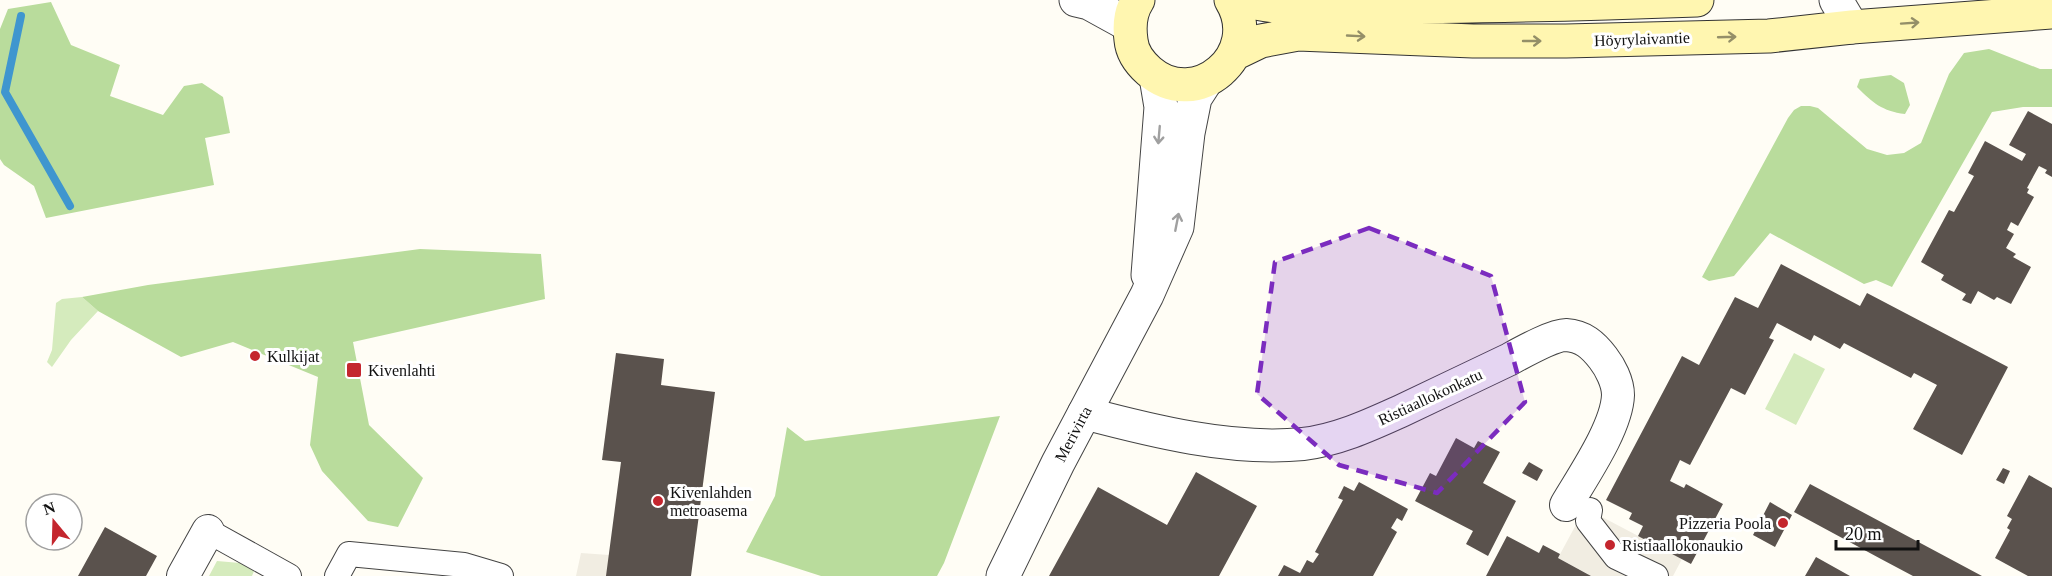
<svg xmlns="http://www.w3.org/2000/svg" width="2052" height="576" font-family="'Times New Roman',serif">
<style>
.green{fill:#d5ebbd}
.forest{fill:#b9dc9c}
.plaza{fill:#f1ede2}
.lines{fill:none;stroke-linecap:round;stroke-linejoin:round}
.stream{stroke:#3f96cf;stroke-width:8}
.building{fill:#5a524d}
.pedestrian-casing{stroke:#444;stroke-width:26}
.minor-casing{stroke:#444;stroke-width:34}
.tertiary-casing{stroke:#444;stroke-width:35}
.secondary-casing{stroke:#333;stroke-width:35}
.pedestrian{stroke:#fff;stroke-width:24}
.minor{stroke:#fff;stroke-width:32}
.tertiary{stroke:#fff;stroke-width:33}
.secondary{stroke:#fff6b0;stroke-width:33}
.oneway{stroke:#948f68}
.oneway2{stroke:#a0a0a0}
.marked{fill:#7b2cbf;fill-opacity:0.2;stroke:#7b2cbf;stroke-width:4.5;stroke-dasharray:12 8;stroke-linejoin:round}
.poi-dot{fill:#c4262e;stroke:#fff;stroke-width:2}
.labels{text-anchor:middle;dominant-baseline:central;stroke-width:6;stroke-linejoin:round;paint-order:stroke}
.street-label{font-size:16px;fill:#111;stroke:#fff}
.poi-label{font-size:16px;fill:#111;stroke:#fff;text-anchor:start}
</style>
<rect width="100%" height="100%" fill="#fffdf5"/>
<path class="green" d="M 82,297 L 98,311 L 71,340 L 52,367 L 47,362 L 52,350 L 56,303 L 62,299 Z
M 1794,353 L 1825,369 L 1796,425 L 1765,409 Z
M 217,561 L 240,563 L 254,571 L 252,576 L 209,576 Z"/>
<path class="forest" d="M 51,2 L 71,45 L 120,65 L 110,96 L 163,115 L 184,86 L 202,83 L 223,97 L 230,133 L 205,138 L 214,185 L 46,218 L 34,186 L 4,165 L 0,159 L 0,29 L 8,9 Z
M 1989,49 L 2040,69 L 2052,69 L 2052,107 L 2023,107 L 1992,112 L 1892,287 L 1876,280 L 1864,284 L 1770,233 L 1734,276 L 1709,281 L 1702,277 L 1788,118 L 1794,110 L 1801,106 L 1810,106 L 1818,108 L 1867,149 L 1887,155 L 1904,153 L 1921,143 L 1949,74 L 1964,53 Z
M 1891,75 L 1904,83 L 1910,105 L 1905,114 C 1882,111 1873,103 1857,87 L 1860,79 Z
M 420,249 L 541,254 L 545,299 L 353,342 L 369,425 L 423,478 L 398,527 L 368,521 L 322,471 L 310,445 L 318,377 L 233,342 L 181,357 L 98,311 L 82,297 L 148,285 Z
M 1000,416 L 944,563 L 937,576 L 821,576 L 746,552 L 775,496 L 787,427 L 805,441 Z"/>
<path class="plaza" d="M 1585,508 L 1682,559 L 1673,576 L 1588,576 L 1588,574 L 1558,558 Z
M 581,553 L 609,555 L 647,576 L 576,576 Z"/>
<g class="lines">
<path class="stream" d="M 21,16 L 5,92 L 70,206"/>
</g>
<path class="building" d="M 2028,111 L 2052,124 L 2052,177 L 2045,173 L 2047,170 L 2039,166 L 2027,188 L 2029,189 L 2027,193 L 2034,197 L 2018,226 L 2011,222 L 2007,230 L 2014,234 L 2006,248 L 2016,254 L 2013,257 L 2031,267 L 2011,304 L 1997,297 L 1994,300 L 1978,291 L 1971,304 L 1962,300 L 1966,294 L 1941,280 L 1944,275 L 1921,262 L 1949,210 L 1954,212 L 1974,176 L 1968,173 L 1985,141 L 2022,161 L 2026,154 L 2009,145 Z
M 1781,264 L 1860,306 L 1867,293 L 2008,367 L 1962,455 L 1913,429 L 1937,385 L 1914,373 L 1911,378 L 1844,343 L 1840,349 L 1814,335 L 1811,341 L 1777,323 L 1769,338 L 1774,340 L 1745,395 L 1731,388 L 1690,465 L 1680,460 L 1670,481 L 1684,488 L 1686,484 L 1723,504 L 1691,564 L 1638,536 L 1643,526 L 1629,519 L 1632,513 L 1606,500 L 1682,356 L 1699,365 L 1735,297 L 1758,308 Z
M 616,353 L 664,359 L 661,385 L 715,392 L 691,576 L 606,576 L 621,462 L 602,460 Z
M 1456,438 L 1474,448 L 1478,441 L 1500,452 L 1483,483 L 1516,501 L 1488,556 L 1466,544 L 1473,531 L 1415,501 L 1430,473 L 1436,476 Z
M 1529,462 L 1543,470 L 1537,481 L 1522,473 Z
M 2003,468 L 2010,471 L 2004,484 L 1996,480 Z
M 1196,472 L 1257,506 L 1219,576 L 1049,576 L 1098,487 L 1167,525 Z
M 2029,475 L 2052,488 L 2052,576 L 2028,576 L 1995,558 L 2010,530 L 2007,528 L 2012,519 L 2007,516 Z
M 1359,482 L 1408,509 L 1402,521 L 1397,518 L 1391,528 L 1397,532 L 1373,576 L 1278,576 L 1284,565 L 1300,573 L 1307,560 L 1313,563 L 1319,554 L 1315,552 L 1343,500 L 1338,498 L 1344,486 L 1354,491 Z
M 1810,484 L 1982,576 L 1913,576 L 1881,559 L 1794,512 Z
M 1770,502 L 1792,515 L 1775,547 L 1753,535 Z
M 105,527 L 157,556 L 146,576 L 78,576 Z
M 1507,536 L 1539,553 L 1543,545 L 1560,554 L 1558,558 L 1591,576 L 1486,576 Z
M 1816,557 L 1850,576 L 1805,576 Z"/>
<g class="lines">
<defs>
<path id="pedestrian" d="M 1590,510 L 1588,521 L 1616,557 L 1656,576
M 208,531 L 289,576
M 337,576 L 349,554 L 464,565 L 501,576"/>
<path id="minor" d="M 1084,413 C 1152,431 1232,451 1303,444 C 1338,440 1370,425 1401,411 C 1437,394 1472,377 1508,360 C 1521,353 1553,335 1566,335 C 1583,336 1593,345 1603,358 C 1610,367 1618,382 1618,395 C 1617,427 1583,476 1566,505
M 183,576 L 208,531"/>
<path id="tertiary" d="M 1076,0 L 1089,3 L 1129,25
M 1836,0 L 1852,27
M 1148,275 L 1161,107 L 1156,77
M 1003,576 L 1058,463 L 1147,295 L 1177,227 L 1188,133 L 1195,98 L 1206,81"/>
<path id="secondary" d="M 1138,0 C 1130,12 1129,26 1131,40 C 1132,52 1140,63 1149,71 C 1196,112 1264,54 1231,0
M 1245,0 C 1277,11 1329,6 1363,7 C 1475,7 1586,4 1697,0
M 1234,54 L 1261,41 L 1298,34 L 1473,41 L 1566,41 L 1769,36 L 1852,27 L 2052,12"/>
</defs>
<use href="#pedestrian" class="pedestrian-casing"/>
<use href="#minor" class="minor-casing"/>
<use href="#tertiary" class="tertiary-casing"/>
<use href="#secondary" class="secondary-casing"/>
<use href="#pedestrian" class="pedestrian"/>
<use href="#minor" class="minor"/>
<use href="#tertiary" class="tertiary"/>
<use href="#secondary" class="secondary"/>
</g>
<defs><path id="oneway-shaft" d="M-6 0H5M1.5-3L5.5 0L1.5 3" fill="none" stroke-width="1.6" stroke-linecap="round" stroke-linejoin="round" transform="scale(1.5)"/></defs>
<g class="oneway">
<use href="#oneway-shaft" transform="translate(1910 23) rotate(-4)"/>
<use href="#oneway-shaft" transform="translate(1356 36) rotate(3)"/>
<use href="#oneway-shaft" transform="translate(1727 37) rotate(-2)"/>
<use href="#oneway-shaft" transform="translate(1532 41)"/>
</g>
<g class="oneway2">
<use href="#oneway-shaft" transform="translate(1159 135) rotate(95)"/>
<use href="#oneway-shaft" transform="translate(1177 222) rotate(-79)"/>
</g>
<path class="marked" d="M 1369,228 L 1491,276 L 1525,402 L 1437,493 L 1339,465 L 1257,394 L 1275,262 Z"/>
<g class="poi-dot">
<circle cx="255" cy="356" r="6"/>
<rect x="346" y="362" width="16" height="16" rx="3"/>
<circle cx="658" cy="501" r="6"/>
<circle cx="1783" cy="523" r="6"/>
<circle cx="1610" cy="545" r="6"/>
</g>
<g class="labels">
<g class="street-label">
<text transform="translate(1642 39) rotate(-2)">Höyrylaivantie</text>
<text transform="translate(1430 397) rotate(-25)">Ristiaallokonkatu</text>
<text transform="translate(1073 434) rotate(-62)">Merivirta</text>
</g>
<g class="poi-label">
<text x="267" y="356">Kulkijat</text>
<text x="368" y="370">Kivenlahti</text>
<text x="670" y="492">Kivenlahden<tspan x="670" dy="18">metroasema</tspan></text>
<text x="1771" y="523" text-anchor="end">Pizzeria Poola</text>
<text x="1622" y="545">Ristiaallokonaukio</text>
</g>
</g>
<g transform="translate(54 522) rotate(341)"><circle r="28" fill="#ffffff" stroke="#a0a0a0" stroke-width="1.5"/>
<path d="M0-4.5L10 22L0 15L-10 22Z" fill="#c4262e"/>
<text y="-9" font-size="16" font-weight="bold" text-anchor="middle" fill="#111111">N</text>
</g>
<path d="M1836 540v9h82v-9" fill="none" stroke="#111111" stroke-width="3"/>
<text x="1845" y="540" font-size="18" fill="#111111" stroke="#ffffff" stroke-width="4.5" paint-order="stroke">20 m</text>
</svg>
